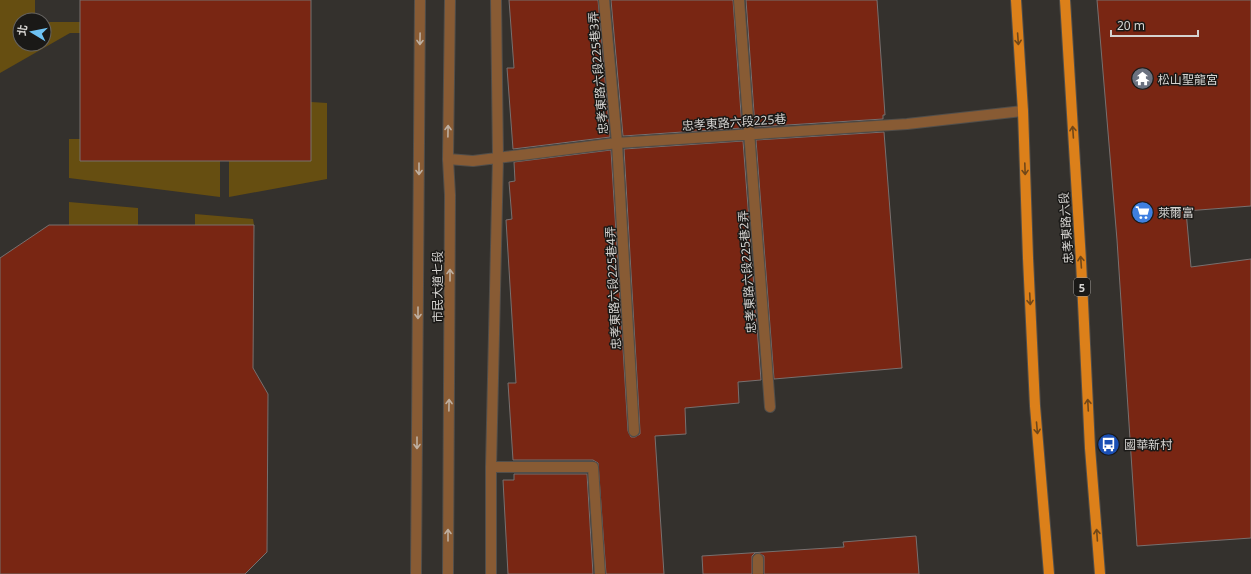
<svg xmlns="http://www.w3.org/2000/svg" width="1251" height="574" font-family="'Noto Sans','Noto Sans TC',sans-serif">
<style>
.green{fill:#664e11}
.building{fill:#792613;stroke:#77706f}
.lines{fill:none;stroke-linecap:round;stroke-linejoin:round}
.minor-casing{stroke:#514e4a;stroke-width:12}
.tertiary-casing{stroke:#514e4a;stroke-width:12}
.primary-casing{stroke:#514e4a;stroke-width:12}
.minor{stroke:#885b34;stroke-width:10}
.tertiary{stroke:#885b34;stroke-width:10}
.primary{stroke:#dc801a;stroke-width:10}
.oneway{stroke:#beafa1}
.oneway2{stroke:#714718}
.labels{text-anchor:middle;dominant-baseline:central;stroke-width:3;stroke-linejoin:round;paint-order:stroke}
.shield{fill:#1a1917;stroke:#9d9b98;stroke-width:1}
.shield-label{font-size:11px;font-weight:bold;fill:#d5d3d0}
.street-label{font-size:12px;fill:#d5d3d0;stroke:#1a1917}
.poi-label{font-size:12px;fill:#d5d3d0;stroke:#1a1917;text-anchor:start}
</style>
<rect width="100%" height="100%" fill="#34312d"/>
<path class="green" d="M 0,0 L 35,0 L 35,20 L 20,20 L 20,44 L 44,44 L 44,22 L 80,22 L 80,33 L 70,33 L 0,73 Z
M 311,102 L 327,103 L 327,179 L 229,197 L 229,161 L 311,161 Z
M 69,139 L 80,139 L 80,161 L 220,161 L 220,197 L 69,178 Z
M 69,202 L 138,208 L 138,225 L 69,225 Z
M 195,214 L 253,219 L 254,225 L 195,225 Z"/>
<path class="building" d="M 80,0 L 311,0 L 311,161 L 80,161 Z
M 509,0 L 598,0 L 610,137 L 513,149 L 507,68 L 514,68 Z
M 611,0 L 733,0 L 742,128 L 623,136 Z
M 746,0 L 877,0 L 885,115 L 883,115 L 883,119 L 755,127 Z
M 1097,0 L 1251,0 L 1251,206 L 1186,211 L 1191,267 L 1251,259 L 1251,538 L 1137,546 L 1117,240 Z
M 884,132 L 902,368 L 774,379 L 756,140 Z
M 743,141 L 761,380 L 738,382 L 739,403 L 685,408 L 686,434 L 655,436 L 664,574 L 606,574 L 598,463 L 593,460 L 513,460 L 508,383 L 516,383 L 506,220 L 512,219 L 509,182 L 515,181 L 514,162 L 611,150 L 628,431 L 631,437 L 635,437 L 640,434 L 640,431 L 624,149 Z
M 49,225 L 254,225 L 253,368 L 268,394 L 267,552 L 245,574 L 0,574 L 0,258 Z
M 514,474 L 587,474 L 593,574 L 508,574 L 503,480 L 514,480 Z
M 916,536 L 919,574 L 764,574 L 764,556 L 758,553 L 755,553 L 752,556 L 752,574 L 703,574 L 702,556 L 844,547 L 843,542 Z"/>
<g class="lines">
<defs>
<path id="minor" d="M 604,0 L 617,143 L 634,431
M 739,0 L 770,407
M 448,159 L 473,161 L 617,143 L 907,124 L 1023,111
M 491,467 L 593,467 L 600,574
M 758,559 L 758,574
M 491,574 L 491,467 L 498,158 L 496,0"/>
<path id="tertiary" d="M 416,574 L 420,0
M 448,574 L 450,195 L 448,159 L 450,0"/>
<path id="primary" d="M 1016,0 L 1023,111 L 1028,258 L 1035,406 L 1049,574
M 1065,0 L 1081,261 L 1090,448 L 1100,574"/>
</defs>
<use href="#minor" class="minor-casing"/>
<use href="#tertiary" class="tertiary-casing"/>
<use href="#primary" class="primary-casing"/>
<use href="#minor" class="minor"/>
<use href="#tertiary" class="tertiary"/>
<use href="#primary" class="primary"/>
</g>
<defs><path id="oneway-shaft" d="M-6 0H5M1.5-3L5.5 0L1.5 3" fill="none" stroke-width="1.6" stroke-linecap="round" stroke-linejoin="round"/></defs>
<g class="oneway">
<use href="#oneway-shaft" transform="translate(420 39) rotate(91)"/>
<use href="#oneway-shaft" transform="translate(448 131) rotate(-89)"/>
<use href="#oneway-shaft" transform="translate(419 169) rotate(90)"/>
<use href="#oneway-shaft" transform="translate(450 275) rotate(-90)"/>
<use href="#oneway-shaft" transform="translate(418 313) rotate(90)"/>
<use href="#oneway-shaft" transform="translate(449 405) rotate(-89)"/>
<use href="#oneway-shaft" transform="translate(417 443) rotate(90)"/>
<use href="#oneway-shaft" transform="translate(448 535) rotate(-90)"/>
</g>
<g class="oneway2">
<use href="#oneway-shaft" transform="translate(1018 39) rotate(86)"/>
<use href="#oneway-shaft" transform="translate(1073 132) rotate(-94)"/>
<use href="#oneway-shaft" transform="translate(1025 169) rotate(88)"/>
<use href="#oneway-shaft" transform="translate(1081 262) rotate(-94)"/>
<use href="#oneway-shaft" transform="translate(1030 299) rotate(87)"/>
<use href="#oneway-shaft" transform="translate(1088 405) rotate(-93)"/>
<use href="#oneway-shaft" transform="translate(1037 428) rotate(85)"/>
<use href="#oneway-shaft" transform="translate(1097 535) rotate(-94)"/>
</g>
<defs>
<symbol id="temple-disc" viewBox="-11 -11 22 22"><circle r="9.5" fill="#6b7280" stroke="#1a1917"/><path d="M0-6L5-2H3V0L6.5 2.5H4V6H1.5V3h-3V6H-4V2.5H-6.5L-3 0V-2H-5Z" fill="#fff"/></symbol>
<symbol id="supermarket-disc" viewBox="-11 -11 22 22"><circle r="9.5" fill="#3f7fe0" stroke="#1a1917"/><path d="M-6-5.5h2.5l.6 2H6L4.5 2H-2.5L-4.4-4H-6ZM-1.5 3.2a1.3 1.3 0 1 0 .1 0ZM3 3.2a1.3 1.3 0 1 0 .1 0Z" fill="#fff"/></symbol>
<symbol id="bus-disc" viewBox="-11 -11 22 22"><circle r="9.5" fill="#1a4fb4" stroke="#1a1917"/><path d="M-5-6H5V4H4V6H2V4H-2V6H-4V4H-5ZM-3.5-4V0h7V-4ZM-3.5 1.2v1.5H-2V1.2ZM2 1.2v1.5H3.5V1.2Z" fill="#fff"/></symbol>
</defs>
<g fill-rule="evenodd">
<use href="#temple-disc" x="1130" y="66" width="25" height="25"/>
<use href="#supermarket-disc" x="1130" y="200" width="25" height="25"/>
<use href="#bus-disc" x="1096" y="432" width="25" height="25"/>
</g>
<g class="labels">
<rect class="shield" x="1074" y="278" width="16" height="18" rx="3"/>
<g class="shield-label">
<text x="1082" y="287">5</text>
</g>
<g class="street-label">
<text transform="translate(598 73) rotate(-95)">忠孝東路六段225巷3弄</text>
<text transform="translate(734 122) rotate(-4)">忠孝東路六段225巷</text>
<text transform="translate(1066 228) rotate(-94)">忠孝東路六段</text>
<text transform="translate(747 272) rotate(-94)">忠孝東路六段225巷2弄</text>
<text transform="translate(437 287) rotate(-90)">市民大道七段</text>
<text transform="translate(613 288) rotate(-93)">忠孝東路六段225巷4弄</text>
</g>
<g class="poi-label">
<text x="1158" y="79">松山聖龍宮</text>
<text x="1158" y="212">萊爾富</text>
<text x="1124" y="444">國華新村</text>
</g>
</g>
<g transform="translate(32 32) rotate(280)"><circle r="19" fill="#1a1917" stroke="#656361"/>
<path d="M0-3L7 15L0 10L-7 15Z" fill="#6ec2f3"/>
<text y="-6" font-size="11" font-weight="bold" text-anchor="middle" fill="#d5d3d0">北</text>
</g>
<path d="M1111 30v6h87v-6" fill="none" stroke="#d5d3d0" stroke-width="2"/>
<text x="1117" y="30" font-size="12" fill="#d5d3d0" stroke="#1a1917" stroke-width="3" paint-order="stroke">20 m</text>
</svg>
